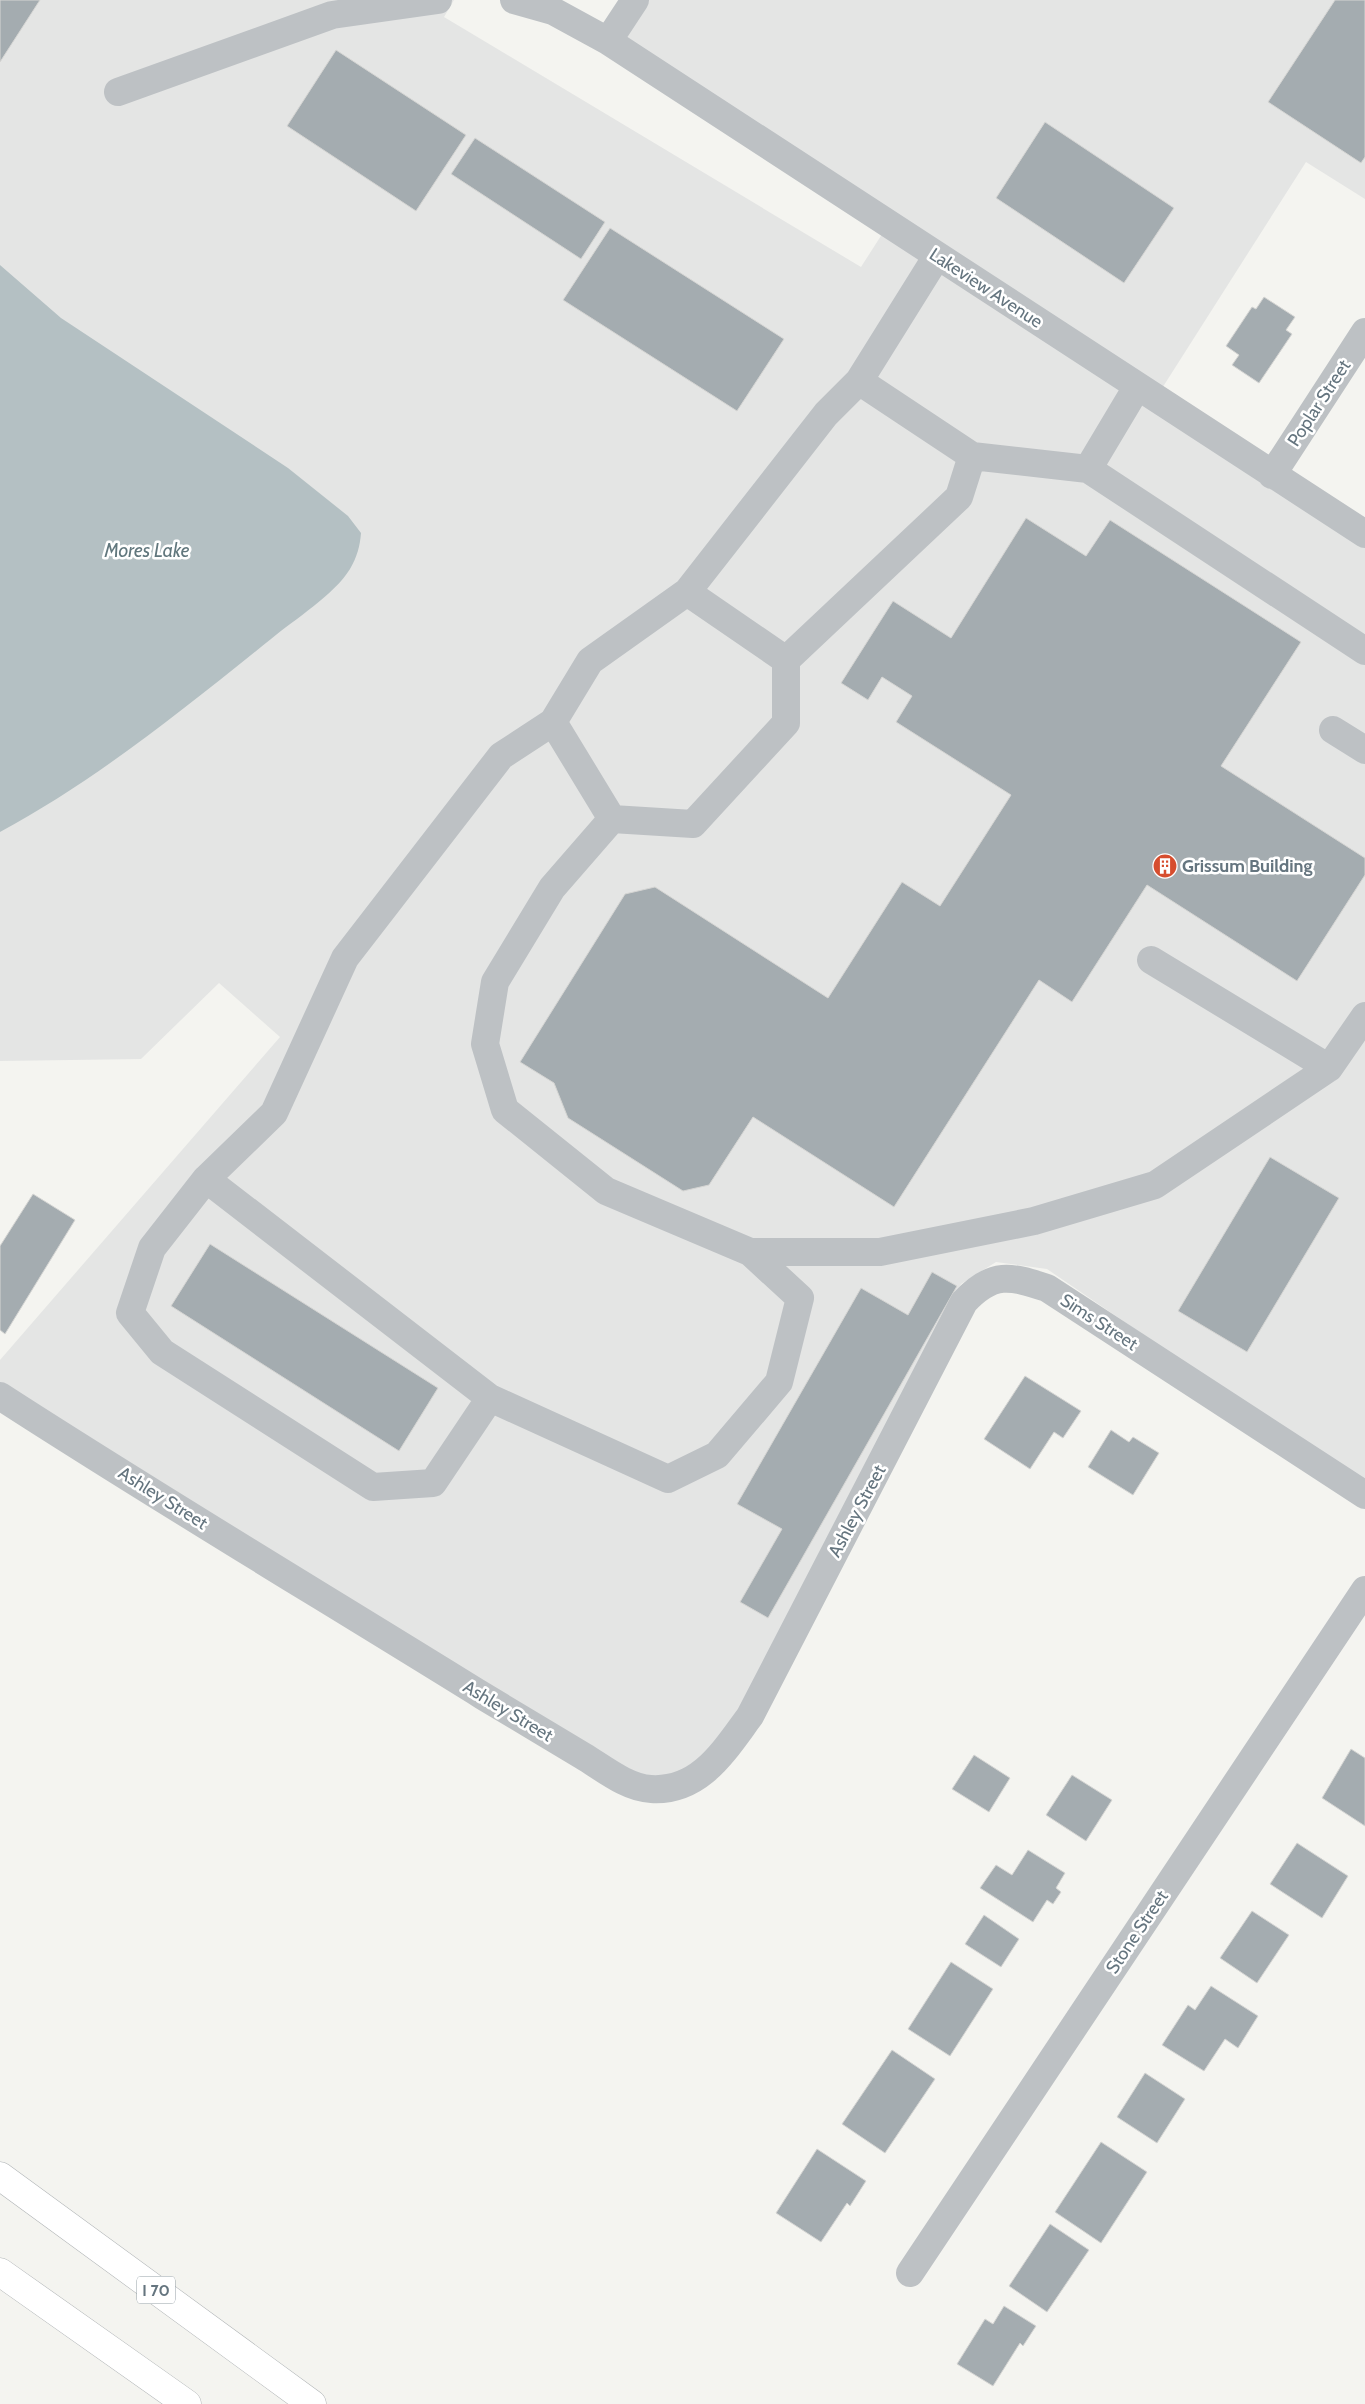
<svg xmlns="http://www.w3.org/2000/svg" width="1365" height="2404" font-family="Cabin,sans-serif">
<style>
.built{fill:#e4e5e4}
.water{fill:#b4c0c3}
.building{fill:#a4acb0;stroke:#d5d5d3}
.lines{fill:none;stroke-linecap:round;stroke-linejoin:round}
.highway-casing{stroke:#b0b4b6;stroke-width:29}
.minor{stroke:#bdc1c4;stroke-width:28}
.highway{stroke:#fff;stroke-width:28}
.labels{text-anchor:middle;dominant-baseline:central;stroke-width:5;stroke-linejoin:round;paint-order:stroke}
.shield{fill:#fff;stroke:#939ea5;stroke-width:1}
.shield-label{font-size:16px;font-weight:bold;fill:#65757f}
.street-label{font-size:18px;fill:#65757f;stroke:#fff}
.poi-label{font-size:18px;font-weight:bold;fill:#65757f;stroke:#fff;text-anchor:start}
.water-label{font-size:19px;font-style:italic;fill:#61777d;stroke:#fff}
</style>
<rect width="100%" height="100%" fill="#f4f4f0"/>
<path class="built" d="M 0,0 L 454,0 L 444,17 L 861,267 L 886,228 L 1365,536 L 1365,1486 L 1047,1269 L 996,1262 L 961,1284 L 745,1713 L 723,1742 L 673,1780 L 632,1775 L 0,1384 L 0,1360 L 280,1037 L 219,983 L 141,1059 L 0,1061 Z
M 643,0 L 1365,0 L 1365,199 L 1306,162 L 1159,393 L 616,40 Z"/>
<path class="water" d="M 0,265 L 61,318 L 288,468 L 348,516 L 361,533 C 360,546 357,557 350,569 C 334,595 295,619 271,639 C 185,708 98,779 0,832 Z"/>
<path class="building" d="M 0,0 L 40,0 L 0,62 Z
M 1335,0 L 1365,0 L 1365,157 L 1361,163 L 1268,102 Z
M 336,50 L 466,135 L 416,211 L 287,126 Z
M 1045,122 L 1174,208 L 1124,283 L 996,198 Z
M 475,138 L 605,222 L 581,259 L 451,174 Z
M 610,228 L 784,339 L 737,411 L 563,300 Z
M 1264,297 L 1295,317 L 1286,330 L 1292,334 L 1259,383 L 1232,365 L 1239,355 L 1226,346 L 1252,307 L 1256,309 Z
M 1026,518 L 1086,556 L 1110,520 L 1301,642 L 1221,766 L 1365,858 L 1365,875 L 1297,981 L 1147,885 L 1072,1002 L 1039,980 L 894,1207 L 753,1117 L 709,1185 L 683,1191 L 568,1118 L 554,1083 L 520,1062 L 625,894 L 655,887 L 828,998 L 902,882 L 940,906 L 1011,795 L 896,722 L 912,696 L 882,677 L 868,700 L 841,683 L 893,601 L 951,638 Z
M 1270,1157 L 1339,1198 L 1247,1352 L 1178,1311 Z
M 33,1194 L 75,1220 L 5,1334 L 0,1330 L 0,1246 Z
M 210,1244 L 438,1388 L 399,1451 L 171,1306 Z
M 932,1272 L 957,1286 L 768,1618 L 740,1602 L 782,1529 L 737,1504 L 861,1288 L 908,1315 Z
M 1025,1376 L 1081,1411 L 1063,1438 L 1054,1432 L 1030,1469 L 984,1439 Z
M 1111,1430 L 1129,1442 L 1133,1437 L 1159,1453 L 1133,1495 L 1088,1467 Z
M 1351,1749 L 1365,1758 L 1365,1826 L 1322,1798 Z
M 974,1755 L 1010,1778 L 989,1812 L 952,1789 Z
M 1072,1775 L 1112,1800 L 1086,1841 L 1046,1815 Z
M 1297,1843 L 1348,1876 L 1322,1918 L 1270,1884 Z
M 1028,1850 L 1065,1873 L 1056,1888 L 1061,1892 L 1053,1904 L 1047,1900 L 1033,1922 L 980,1888 L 996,1865 L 1012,1875 Z
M 1252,1911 L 1289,1935 L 1257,1983 L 1220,1958 Z
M 984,1915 L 1019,1939 L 1001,1967 L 965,1944 Z
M 951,1962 L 993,1989 L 950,2056 L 908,2029 Z
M 1211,1986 L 1258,2016 L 1238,2048 L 1225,2039 L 1204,2071 L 1162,2045 L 1188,2005 L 1195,2010 Z
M 892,2050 L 935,2079 L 885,2153 L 842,2124 Z
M 1145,2073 L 1185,2099 L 1157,2143 L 1117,2117 Z
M 1101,2142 L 1147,2172 L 1101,2243 L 1055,2212 Z
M 817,2149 L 866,2181 L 850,2206 L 847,2203 L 821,2242 L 776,2213 Z
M 1050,2224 L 1089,2250 L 1047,2312 L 1009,2286 Z
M 1004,2306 L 1036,2326 L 1023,2346 L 1020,2343 L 993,2386 L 957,2364 L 985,2319 L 993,2324 Z"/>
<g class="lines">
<defs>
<path id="highway" d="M 0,2176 L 312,2404
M 0,2272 L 187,2404"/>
</defs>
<use href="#highway" class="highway-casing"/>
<path class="minor" d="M 514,0 L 553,11 L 608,41 L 1365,534
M 608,41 L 635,0
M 118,92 L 332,15 L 438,0
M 937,256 L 859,381 L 972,456 L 1088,469
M 1137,387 L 1088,469 L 1365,651
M 1272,475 L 1365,332
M 687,592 L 826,414 L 859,381
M 786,660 L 687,592 L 590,661 L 553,722 L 612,819 L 693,824 L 786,723 L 786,660 L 959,497 L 972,456
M 1333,730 L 1365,750
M 612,819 L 552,888 L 495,982 L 485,1044 L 505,1110 L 606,1191 L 750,1252 L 880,1252 L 1034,1221 L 1155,1185 L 1329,1068 L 1365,1016
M 1151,960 L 1329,1068
M 206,1179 L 274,1113 L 345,958 L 501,756 L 553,722
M 0,1396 C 159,1499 322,1596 483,1696 C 516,1716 550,1736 583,1756 C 603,1768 627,1788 651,1789 C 700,1792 724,1751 750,1716 L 964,1302 C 993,1271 1010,1276 1047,1288 L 1365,1495
M 490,1398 L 433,1483 L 373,1487 L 162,1352 L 130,1313 L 152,1248 L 206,1179 L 490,1398 L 668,1479 L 717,1455 L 779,1382 L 800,1298 L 750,1252
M 910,2273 L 1365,1590"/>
<use href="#highway" class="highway"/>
</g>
<defs>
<symbol id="building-disc" viewBox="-11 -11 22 22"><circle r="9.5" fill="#d64d2e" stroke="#fff"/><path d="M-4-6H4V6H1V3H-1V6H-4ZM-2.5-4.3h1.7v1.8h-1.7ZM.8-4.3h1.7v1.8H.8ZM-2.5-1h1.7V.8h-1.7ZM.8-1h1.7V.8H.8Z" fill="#fff"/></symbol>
</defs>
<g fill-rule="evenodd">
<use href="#building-disc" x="1151" y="852" width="28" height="28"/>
</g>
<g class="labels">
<rect class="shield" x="137" y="2276.5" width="38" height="27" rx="4"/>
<g class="shield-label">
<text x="156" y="2290">I 70</text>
</g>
<g class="street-label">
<text transform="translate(986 288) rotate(33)">Lakeview Avenue</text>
<text transform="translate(1319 403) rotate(-57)">Poplar Street</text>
<text transform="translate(1099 1322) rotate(33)">Sims Street</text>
<text transform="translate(163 1498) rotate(32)">Ashley Street</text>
<text transform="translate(857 1511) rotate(-62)">Ashley Street</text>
<text transform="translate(508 1711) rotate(31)">Ashley Street</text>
<text transform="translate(1137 1932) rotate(-56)">Stone Street</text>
</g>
<g class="poi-label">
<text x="1182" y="866">Grissum Building</text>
</g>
<g class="water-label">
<text x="147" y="550">Mores Lake</text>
</g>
</g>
</svg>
